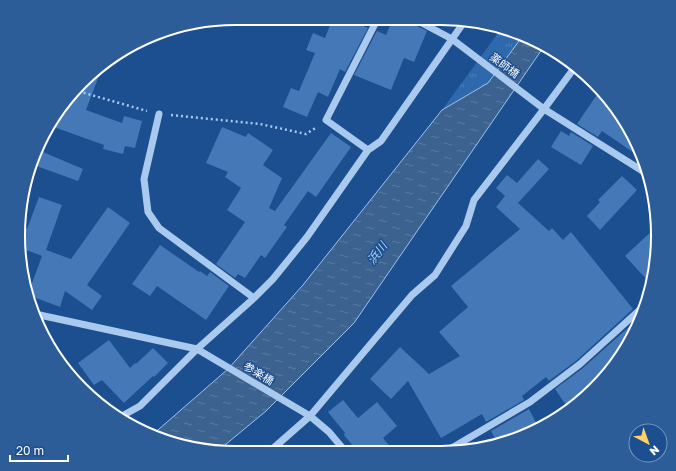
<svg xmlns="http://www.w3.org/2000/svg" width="676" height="471" font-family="'Golos Text','Noto Sans JP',sans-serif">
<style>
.grass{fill:url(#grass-tufts)}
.water{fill:url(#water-ripples);stroke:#9cc4f0}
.building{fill:#4478b7}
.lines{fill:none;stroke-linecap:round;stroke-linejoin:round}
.path{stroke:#a9c9ee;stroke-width:2.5;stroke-dasharray:2 3;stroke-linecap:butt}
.minor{stroke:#a9c9ee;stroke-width:7}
.labels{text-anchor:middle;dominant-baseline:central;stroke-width:3;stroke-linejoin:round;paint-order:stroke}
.street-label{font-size:11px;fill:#fff;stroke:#1b4f8f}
.water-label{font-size:12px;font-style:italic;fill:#b5d3f5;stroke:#1b4f8f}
.rim{fill:none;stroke:#fff;stroke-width:2}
</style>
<defs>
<pattern id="grass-tufts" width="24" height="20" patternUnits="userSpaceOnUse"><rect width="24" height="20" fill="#2e69ad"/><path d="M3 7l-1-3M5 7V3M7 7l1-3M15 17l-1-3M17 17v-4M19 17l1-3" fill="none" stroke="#4d80b9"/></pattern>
<pattern id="water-ripples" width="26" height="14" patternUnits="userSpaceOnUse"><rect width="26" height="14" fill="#3c6290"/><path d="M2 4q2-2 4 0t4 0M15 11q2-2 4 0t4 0" fill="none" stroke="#597aa1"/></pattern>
</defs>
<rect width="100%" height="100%" fill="#1b4f8f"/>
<path class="grass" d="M 501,29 L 522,37 L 488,83 L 442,110 Z"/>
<path class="water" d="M 522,37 L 545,45 L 354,323 L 266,411 L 219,450 L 151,436 L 228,369 L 303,285 L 442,110 L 488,83 Z"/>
<path class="building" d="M 332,20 L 349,20 L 368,28 L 345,72 L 340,69 L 328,97 L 318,92 L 307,117 L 283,107 L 291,88 L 299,91 L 315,53 L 306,50 L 313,33 L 325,38 Z
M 392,21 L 413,21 L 415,25 L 427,31 L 414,62 L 404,58 L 391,90 L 354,75 L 377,31 L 386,35 Z
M 103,65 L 86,110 L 122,123 L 124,116 L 142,121 L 135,148 L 125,146 L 123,154 L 103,149 L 104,145 L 51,126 L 72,92 Z
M 600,90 L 642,152 L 643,159 L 602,131 L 598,137 L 577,124 Z
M 222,127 L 246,137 L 248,133 L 273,150 L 263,165 L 282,178 L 269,208 L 275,211 L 331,133 L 351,147 L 316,197 L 308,191 L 284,225 L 287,227 L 265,258 L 261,255 L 245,278 L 238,274 L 235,278 L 216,264 L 245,222 L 227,210 L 241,188 L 225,177 L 228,172 L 206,163 Z
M 561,131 L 569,136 L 571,132 L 593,146 L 581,165 L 551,147 Z
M 36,149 L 83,169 L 78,181 L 31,164 Z
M 538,159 L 549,169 L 518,203 L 549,231 L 552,228 L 563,240 L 571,232 L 633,309 L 577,360 L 549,381 L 546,377 L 522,396 L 524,400 L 486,422 L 482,414 L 441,438 L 408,381 L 391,399 L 370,379 L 400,347 L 429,374 L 460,356 L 439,332 L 468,307 L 451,286 L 520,229 L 496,207 L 505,196 L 496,188 L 507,175 L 517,183 Z
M 622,176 L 637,190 L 600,230 L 587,216 L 600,202 L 598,200 Z
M 39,197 L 62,205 L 46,250 L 71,259 L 108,207 L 130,223 L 87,285 L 102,296 L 92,310 L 65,291 L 60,307 L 28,295 L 28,294 L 42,256 L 21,248 L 20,227 L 27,229 Z
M 656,227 L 658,236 L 649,282 L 625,256 Z
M 160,245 L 199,272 L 200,271 L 207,276 L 210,272 L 229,286 L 206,320 L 157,286 L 150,296 L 132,284 Z
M 640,317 L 641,319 L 594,389 L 568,408 L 555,389 L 583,368 Z
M 109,340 L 130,368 L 135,363 L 136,364 L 153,348 L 168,363 L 154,377 L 153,376 L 124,403 L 102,380 L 94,385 L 78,363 Z
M 343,400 L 358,418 L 377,402 L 397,426 L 383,438 L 393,450 L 357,451 L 344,435 L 345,433 L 328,412 Z
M 529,409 L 539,429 L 537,430 L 498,444 L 491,431 Z"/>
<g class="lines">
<path class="path" d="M 74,90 L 147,111
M 171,115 L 260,124 L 306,134 L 317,127"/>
<path class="minor" d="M 418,21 L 452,39 L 544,109 L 641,170 L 646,174
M 159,114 L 144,179 L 148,212 L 159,228 L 254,298
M 368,150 L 326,120 L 377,20
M 35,314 L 197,349 L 310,416 L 329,432 L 345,451
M 122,416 L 140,406 L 197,349 L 254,298 L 273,279 L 307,237 L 368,150 L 381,141 L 464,22
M 450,449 L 530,402 L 580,364 L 644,306
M 269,452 L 310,416 L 412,295 L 435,275 L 466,226 L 474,200 L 544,109 L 575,67"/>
</g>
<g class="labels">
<g class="street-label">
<text transform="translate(505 65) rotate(37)">薬師橋</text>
<text transform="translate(259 373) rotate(31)">参楽橋</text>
</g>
<g class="water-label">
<text transform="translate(377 253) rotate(-53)">浜川</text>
</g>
</g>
<path d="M0 0H676V471H0ZM235 25H441A210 210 0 0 1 651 235V236A210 210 0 0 1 441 446H235A210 210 0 0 1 25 236V235A210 210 0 0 1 235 25Z" fill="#2d5d98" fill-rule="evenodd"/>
<path class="rim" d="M235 25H441A210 210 0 0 1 651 235V236A210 210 0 0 1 441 446H235A210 210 0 0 1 25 236V235A210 210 0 0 1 235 25Z"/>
<g transform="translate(648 443) rotate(139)"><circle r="19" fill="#1b4f8f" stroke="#7695bc"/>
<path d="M0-3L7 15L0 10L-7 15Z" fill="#ffd166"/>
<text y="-6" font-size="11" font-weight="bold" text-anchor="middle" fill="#ffffff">N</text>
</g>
<path d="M10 455v6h58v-6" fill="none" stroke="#ffffff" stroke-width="2"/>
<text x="16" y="455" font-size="12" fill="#ffffff" stroke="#1b4f8f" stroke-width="3" paint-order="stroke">20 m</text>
</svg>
